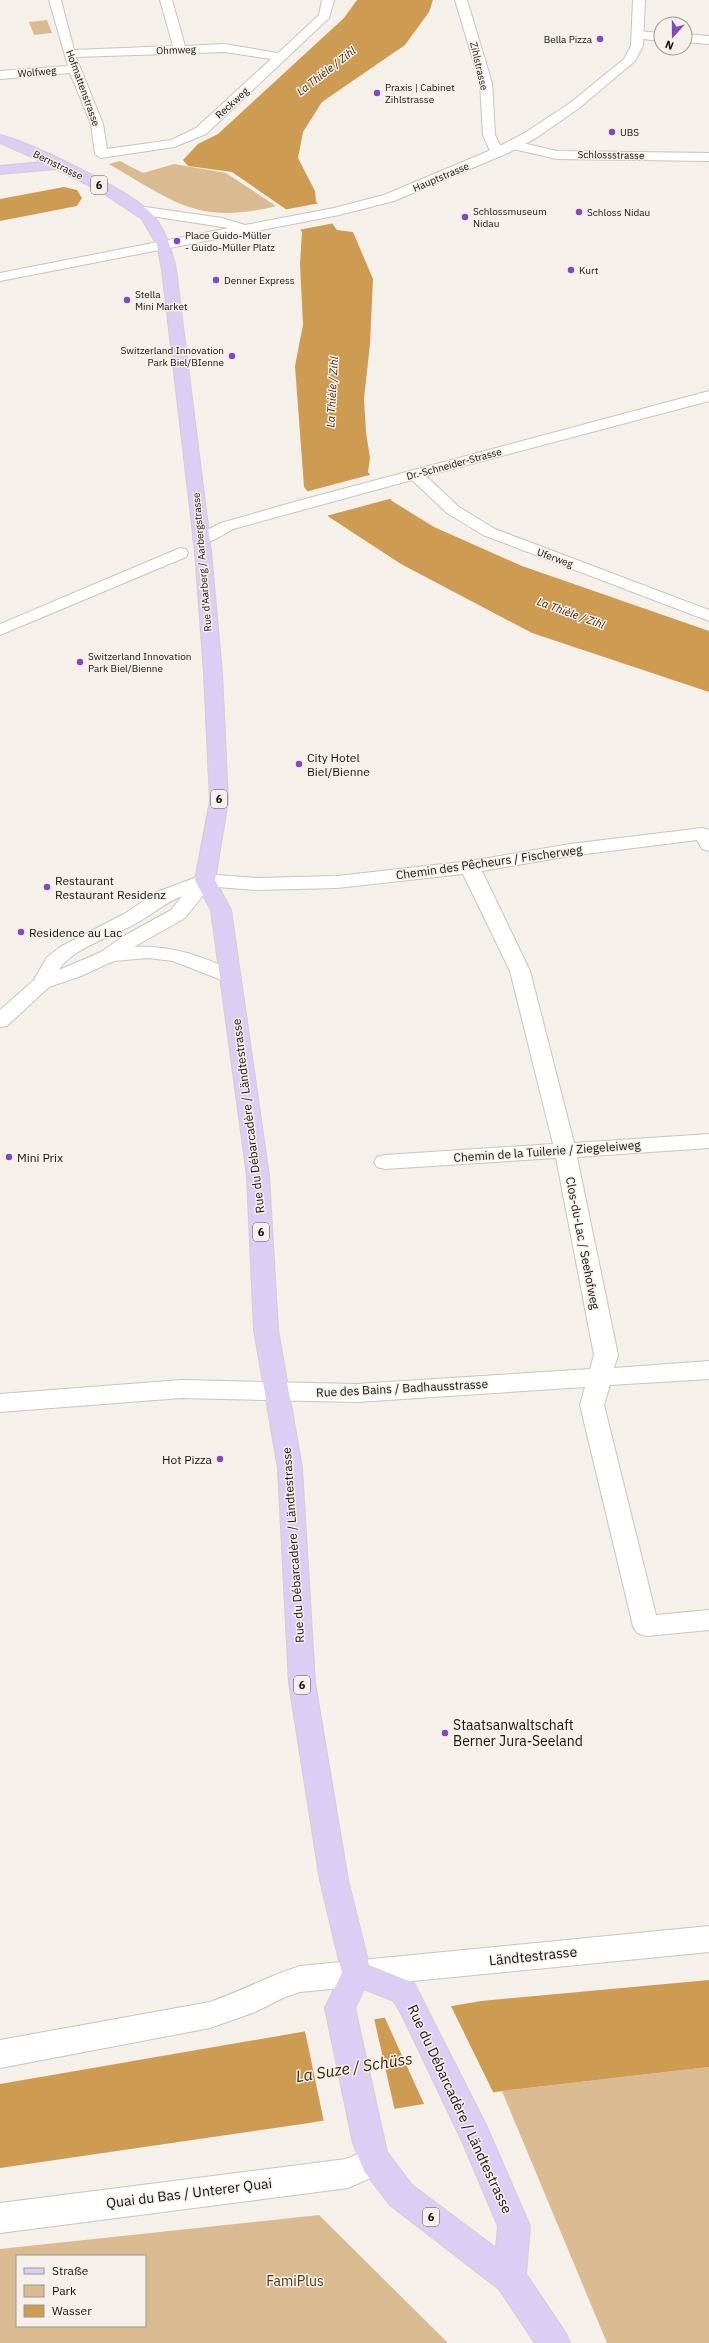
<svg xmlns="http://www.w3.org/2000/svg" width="709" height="2343" font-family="'IBM Plex Sans',sans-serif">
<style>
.green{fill:#dabb91;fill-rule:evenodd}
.water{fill:#cd9b51}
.pier{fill:#f5f0e9}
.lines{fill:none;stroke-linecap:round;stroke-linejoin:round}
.river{fill:#cd9b51;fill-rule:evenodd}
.street-casing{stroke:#c9c4be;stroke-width:2}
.secondary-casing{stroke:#c9c4be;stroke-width:2}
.primary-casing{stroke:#d0d0cf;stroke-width:2}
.street{fill:#fff;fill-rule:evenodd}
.secondary{fill:#fff;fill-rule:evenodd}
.primary{fill:#dccdf5;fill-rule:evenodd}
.poi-dot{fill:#7f49c1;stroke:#f5f0e9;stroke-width:1.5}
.labels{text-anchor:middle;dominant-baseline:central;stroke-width:3;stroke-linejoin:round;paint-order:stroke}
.far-poi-label{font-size:10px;fill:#141210;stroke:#f5f0e9;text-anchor:start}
.far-street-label{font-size:10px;fill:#141210;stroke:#f5f0e9}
.far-water-label{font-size:11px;font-style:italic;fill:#3a2604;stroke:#f5f0e9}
.shield{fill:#f5f0e9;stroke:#585551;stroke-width:1}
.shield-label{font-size:11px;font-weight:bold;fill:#141210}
.poi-label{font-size:12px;fill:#141210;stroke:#f5f0e9;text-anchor:start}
.street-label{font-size:12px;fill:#141210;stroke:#f5f0e9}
.near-poi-label{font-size:14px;fill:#141210;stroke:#f5f0e9;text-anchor:start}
.near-street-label{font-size:14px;fill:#141210;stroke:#f5f0e9}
.near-park-label{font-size:14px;fill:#4b3616;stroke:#f5f0e9}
.near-water-label{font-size:16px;font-style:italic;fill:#3a2604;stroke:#f5f0e9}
</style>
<rect width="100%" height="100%" fill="#f5f0e9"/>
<path class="green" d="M 47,20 L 52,33 L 34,35 L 29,22 Z
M 120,161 L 143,173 L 174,164 L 226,173 L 276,206 C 198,226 173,201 109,164 Z
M 709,2067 L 709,2343 L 607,2343 L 502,2091 Z
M 319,2215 L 448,2343 L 0,2343 L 0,2249 ZM 17,2256 L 145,2256 L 145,2326 L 17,2326 Z"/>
<path class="water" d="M 357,0 L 433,0 L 429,12 L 405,45 L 322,102 L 303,132 L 298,158 L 315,191 L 316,201 L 337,230 L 353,232 L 373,279 L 370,344 L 364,399 L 366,432 L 370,458 L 368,472 L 392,501 L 434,527 L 522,566 L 709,631 L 709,692 L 532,633 L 401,564 L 329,517 L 304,487 L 295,366 L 303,325 L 300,264 L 302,232 L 287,210 L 232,172 L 188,166 L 183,160 L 198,144 L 218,134 L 344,18 Z
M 709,1980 L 709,2067 L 502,2091 L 309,2123 L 0,2168 L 0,2084 L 481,2001 Z"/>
<path class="pier" d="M 320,203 L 335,223 L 298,230 L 283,210 Z
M 373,474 L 393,498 L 326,516 L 305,492 Z
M 450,2004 L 494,2094 L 425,2106 L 384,2016 Z
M 374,2018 L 395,2111 L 324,2122 L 305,2031 Z"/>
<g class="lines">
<path class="river" d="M 64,187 L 77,190 L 82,198 L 77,206 L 0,221 L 0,199 Z"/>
<defs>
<path id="street" d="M 49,0 L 61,0 L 74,50 L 173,46 L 160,0 L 172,0 L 185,46 L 224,44 L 278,53 L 319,15 L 322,0 L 334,0 L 329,18 L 206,134 L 174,147 L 101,158 L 95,154 L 91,124 L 70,73 L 0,79 L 0,71 L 68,66 ZM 224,52 L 271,59 L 196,128 L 171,140 L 107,149 L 103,124 L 76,57 Z
M 455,0 L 467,0 L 492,83 L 495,135 L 500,145 L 509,150 L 508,153 L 503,154 L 490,151 L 483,135 L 480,83 Z
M 638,31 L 661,33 L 661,41 L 634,38 L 632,35 L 634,32 Z
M 685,34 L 709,36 L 709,44 L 685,42 Z
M 514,141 L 557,151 L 709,153 L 709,161 L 557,159 L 509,148 L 508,145 L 509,142 Z
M 709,391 L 709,401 L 426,476 L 459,507 L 495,529 L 709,610 L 709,621 L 483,535 L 447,513 L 412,480 L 233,529 C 222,535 208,546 195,542 L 193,539 L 195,536 L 221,523 L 294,502 Z
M 180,548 L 186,549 L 188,553 L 186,557 L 0,635 L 0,624 Z
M 702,828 L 709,830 L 709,851 L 702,849 L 697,840 L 570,856 L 482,871 L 530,971 L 574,1143 L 709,1134 L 709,1148 L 577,1157 L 618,1355 L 614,1368 L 709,1361 L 709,1379 L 610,1385 L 604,1405 L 656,1615 L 709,1610 L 709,1630 L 646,1636 L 637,1633 L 633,1626 L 580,1405 L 585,1387 L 357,1402 L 181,1398 L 0,1412 L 0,1394 L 181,1380 L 357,1384 L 590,1369 L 594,1355 L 556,1158 L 385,1169 L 377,1167 L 374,1162 L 377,1157 L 385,1155 L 553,1144 L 510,971 L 463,874 L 337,888 L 257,890 L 205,886 L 198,884 L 195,880 L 198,876 L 205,874 L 257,878 L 337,876 L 470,861 L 570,844 Z
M 709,1926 L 709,1952 L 300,1992 L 285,1997 L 255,2012 L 210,2028 L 0,2068 L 0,2040 L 210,2002 C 241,1991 269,1976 300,1966 Z
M 375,2147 L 386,2151 L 390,2161 L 386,2171 L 348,2188 L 0,2233 L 0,2203 L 346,2159 Z"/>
<path id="secondary" d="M 633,0 L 645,0 L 643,46 L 635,61 L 578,109 L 536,138 L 508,153 L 394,201 L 339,215 L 0,281 L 0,273 L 229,228 L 138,214 L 133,213 L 131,210 L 133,207 L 138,206 L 222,218 L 245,225 L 334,208 L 384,195 L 498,147 L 526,132 L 570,103 L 624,59 L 631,46 Z
M 205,874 L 212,876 L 215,880 L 185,918 L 134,947 C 173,945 204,957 238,973 L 241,977 L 238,981 L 231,983 L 224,981 L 173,961 L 148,958 L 114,961 L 81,976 L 49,987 L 7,1026 L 0,1027 L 0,1010 L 34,980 L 47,957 L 60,947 L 124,914 L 157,892 ZM 182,896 L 171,910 L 124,936 L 101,952 L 59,970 C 70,949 116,935 137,923 C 153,914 166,902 182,896 Z"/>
<path id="primary" d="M 0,135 C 32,143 131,191 152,214 C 166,230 172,250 176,270 L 211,551 L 222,673 L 228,801 L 215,880 L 231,910 L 269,1176 L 278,1330 L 302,1468 L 315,1683 L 348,1880 L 369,1965 L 414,1983 L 486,2125 L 530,2226 L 526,2274 L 565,2332 L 570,2343 L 535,2343 L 499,2289 L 390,2205 L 364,2171 L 353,2143 L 325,2008 L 342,1973 L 320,1880 L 289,1683 L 278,1468 L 254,1330 L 247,1176 L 211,910 L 195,880 L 210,801 L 204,673 L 195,551 L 162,270 L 157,245 L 142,219 L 100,191 L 56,169 L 0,174 L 0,166 L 43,162 L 0,143 ZM 364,1989 L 394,2001 L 402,2015 L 462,2141 L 498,2226 L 496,2248 L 412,2185 L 387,2152 L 355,2008 Z"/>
</defs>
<use href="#street" class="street-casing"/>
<use href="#secondary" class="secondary-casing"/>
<use href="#primary" class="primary-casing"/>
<use href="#street" class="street"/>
<use href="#secondary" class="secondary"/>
<use href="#primary" class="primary"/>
</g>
<g class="poi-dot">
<circle cx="600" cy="39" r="4"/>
<circle cx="377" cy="93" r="4"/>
<circle cx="612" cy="132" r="4"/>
<circle cx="579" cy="212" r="4"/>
<circle cx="465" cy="217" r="4"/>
<circle cx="177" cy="241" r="4"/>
<circle cx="571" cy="270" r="4"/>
<circle cx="216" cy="280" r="4"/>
<circle cx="127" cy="300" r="4"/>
<circle cx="232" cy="356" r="4"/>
<circle cx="80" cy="662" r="4"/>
<circle cx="299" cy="764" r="4"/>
<circle cx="47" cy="887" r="4"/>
<circle cx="21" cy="932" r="4"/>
<circle cx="9" cy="1157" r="4"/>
<circle cx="220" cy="1459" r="4"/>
<circle cx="445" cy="1733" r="4"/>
</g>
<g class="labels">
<g class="far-poi-label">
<text x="592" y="39" text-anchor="end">Bella Pizza</text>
<text x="385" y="87">Praxis | Cabinet<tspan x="385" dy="12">Zihlstrasse</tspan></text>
<text x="620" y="132">UBS</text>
<text x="473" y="211">Schlossmuseum<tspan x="473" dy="12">Nidau</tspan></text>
<text x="587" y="212">Schloss Nidau</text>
<text x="185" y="235">Place Guido-Müller<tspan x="185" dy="12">- Guido-Müller Platz</tspan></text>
<text x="579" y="270">Kurt</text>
<text x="224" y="280">Denner Express</text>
<text x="135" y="294">Stella<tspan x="135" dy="12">Mini Market</tspan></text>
<text x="224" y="350" text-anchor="end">Switzerland Innovation<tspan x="224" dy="12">Park Biel/BIenne</tspan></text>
<text x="88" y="656">Switzerland Innovation<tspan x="88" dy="12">Park Biel/Bienne</tspan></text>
</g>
<g class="far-street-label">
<text transform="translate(176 50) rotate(-2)">Ohmweg</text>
<text transform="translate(479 66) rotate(77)">Zihlstrasse</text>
<text transform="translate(37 72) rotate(-5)">Wolfweg</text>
<text transform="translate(83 88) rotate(70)">Hofmattenstrasse</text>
<text transform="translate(232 103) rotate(-42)">Reckweg</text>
<text transform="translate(611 155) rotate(1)">Schlossstrasse</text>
<text transform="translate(58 165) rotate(26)">Bernstrasse</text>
<text transform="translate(441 177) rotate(-23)">Hauptstrasse</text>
<text transform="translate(454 464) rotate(-15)">Dr.-Schneider-Strasse</text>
<text transform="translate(555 558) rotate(20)">Uferweg</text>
<text transform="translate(202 562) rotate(-95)">Rue d'Aarberg / Aarbergstrasse</text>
</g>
<g class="far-water-label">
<text transform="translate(326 71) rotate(-38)">La Thièle / Zihl</text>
<text transform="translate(332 392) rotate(-87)">La Thièle / Zihl</text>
<text transform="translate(571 613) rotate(20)">La Thièle / Zihl</text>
</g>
<g class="shield">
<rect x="91" y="176" width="16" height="18" rx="3"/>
<rect x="211" y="790" width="16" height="18" rx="3"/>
<rect x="253" y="1223" width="16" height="18" rx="3"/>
<rect x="294" y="1676" width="16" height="18" rx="3"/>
<rect x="423" y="2208" width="16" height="18" rx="3"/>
</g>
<g class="shield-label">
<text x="99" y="185">6</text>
<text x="219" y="799">6</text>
<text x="261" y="1232">6</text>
<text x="302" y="1685">6</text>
<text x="431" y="2217">6</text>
</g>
<g class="poi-label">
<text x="307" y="757">City Hotel<tspan x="307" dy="14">Biel/Bienne</tspan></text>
<text x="55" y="880">Restaurant<tspan x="55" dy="14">Restaurant Residenz</tspan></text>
<text x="29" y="932">Residence au Lac</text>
<text x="17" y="1157">Mini Prix</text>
<text x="212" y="1459" text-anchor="end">Hot Pizza</text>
</g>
<g class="street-label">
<text transform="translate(489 862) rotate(-8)">Chemin des Pêcheurs / Fischerweg</text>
<text transform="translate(248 1116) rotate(-97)">Rue du Débarcadère / Ländtestrasse</text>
<text transform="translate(547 1151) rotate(-4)">Chemin de la Tuilerie / Ziegeleiweg</text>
<text transform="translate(583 1243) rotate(79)">Clos-du-Lac / Seehofweg</text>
<text transform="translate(402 1388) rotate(-3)">Rue des Bains / Badhausstrasse</text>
<text transform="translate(293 1545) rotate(-94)">Rue du Débarcadère / Ländtestrasse</text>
</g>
<g class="near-poi-label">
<text x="453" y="1725">Staatsanwaltschaft<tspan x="453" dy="16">Berner Jura-Seeland</tspan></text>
</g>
<g class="near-street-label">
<text transform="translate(533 1956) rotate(-6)">Ländtestrasse</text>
<text transform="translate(460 2109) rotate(65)">Rue du Débarcadère / Ländtestrasse</text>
<text transform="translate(189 2193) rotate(-7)">Quai du Bas / Unterer Quai</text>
</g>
<g class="near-park-label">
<text x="295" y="2281">FamiPlus</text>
</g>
<g class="near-water-label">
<text transform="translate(354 2067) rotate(-9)">La Suze / Schüss</text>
</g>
</g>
<rect x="16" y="2255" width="130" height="72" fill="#f5f0e9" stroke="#9b9792"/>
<rect x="24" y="2268" width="20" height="6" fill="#dccdf5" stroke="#9b9792"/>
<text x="52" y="2275" font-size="12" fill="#141210">Straße</text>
<rect x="24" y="2285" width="20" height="12" fill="#dabb91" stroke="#9b9792"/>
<text x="52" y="2295" font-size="12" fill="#141210">Park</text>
<rect x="24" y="2305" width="20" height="12" fill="#cd9b51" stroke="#9b9792"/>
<text x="52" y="2315" font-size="12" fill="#141210">Wasser</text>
<g transform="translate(673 36) rotate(201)"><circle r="19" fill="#f5f0e9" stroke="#9b9792"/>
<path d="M0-3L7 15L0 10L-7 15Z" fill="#7f49c1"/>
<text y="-6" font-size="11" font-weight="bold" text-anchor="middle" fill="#141210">N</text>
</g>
</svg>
